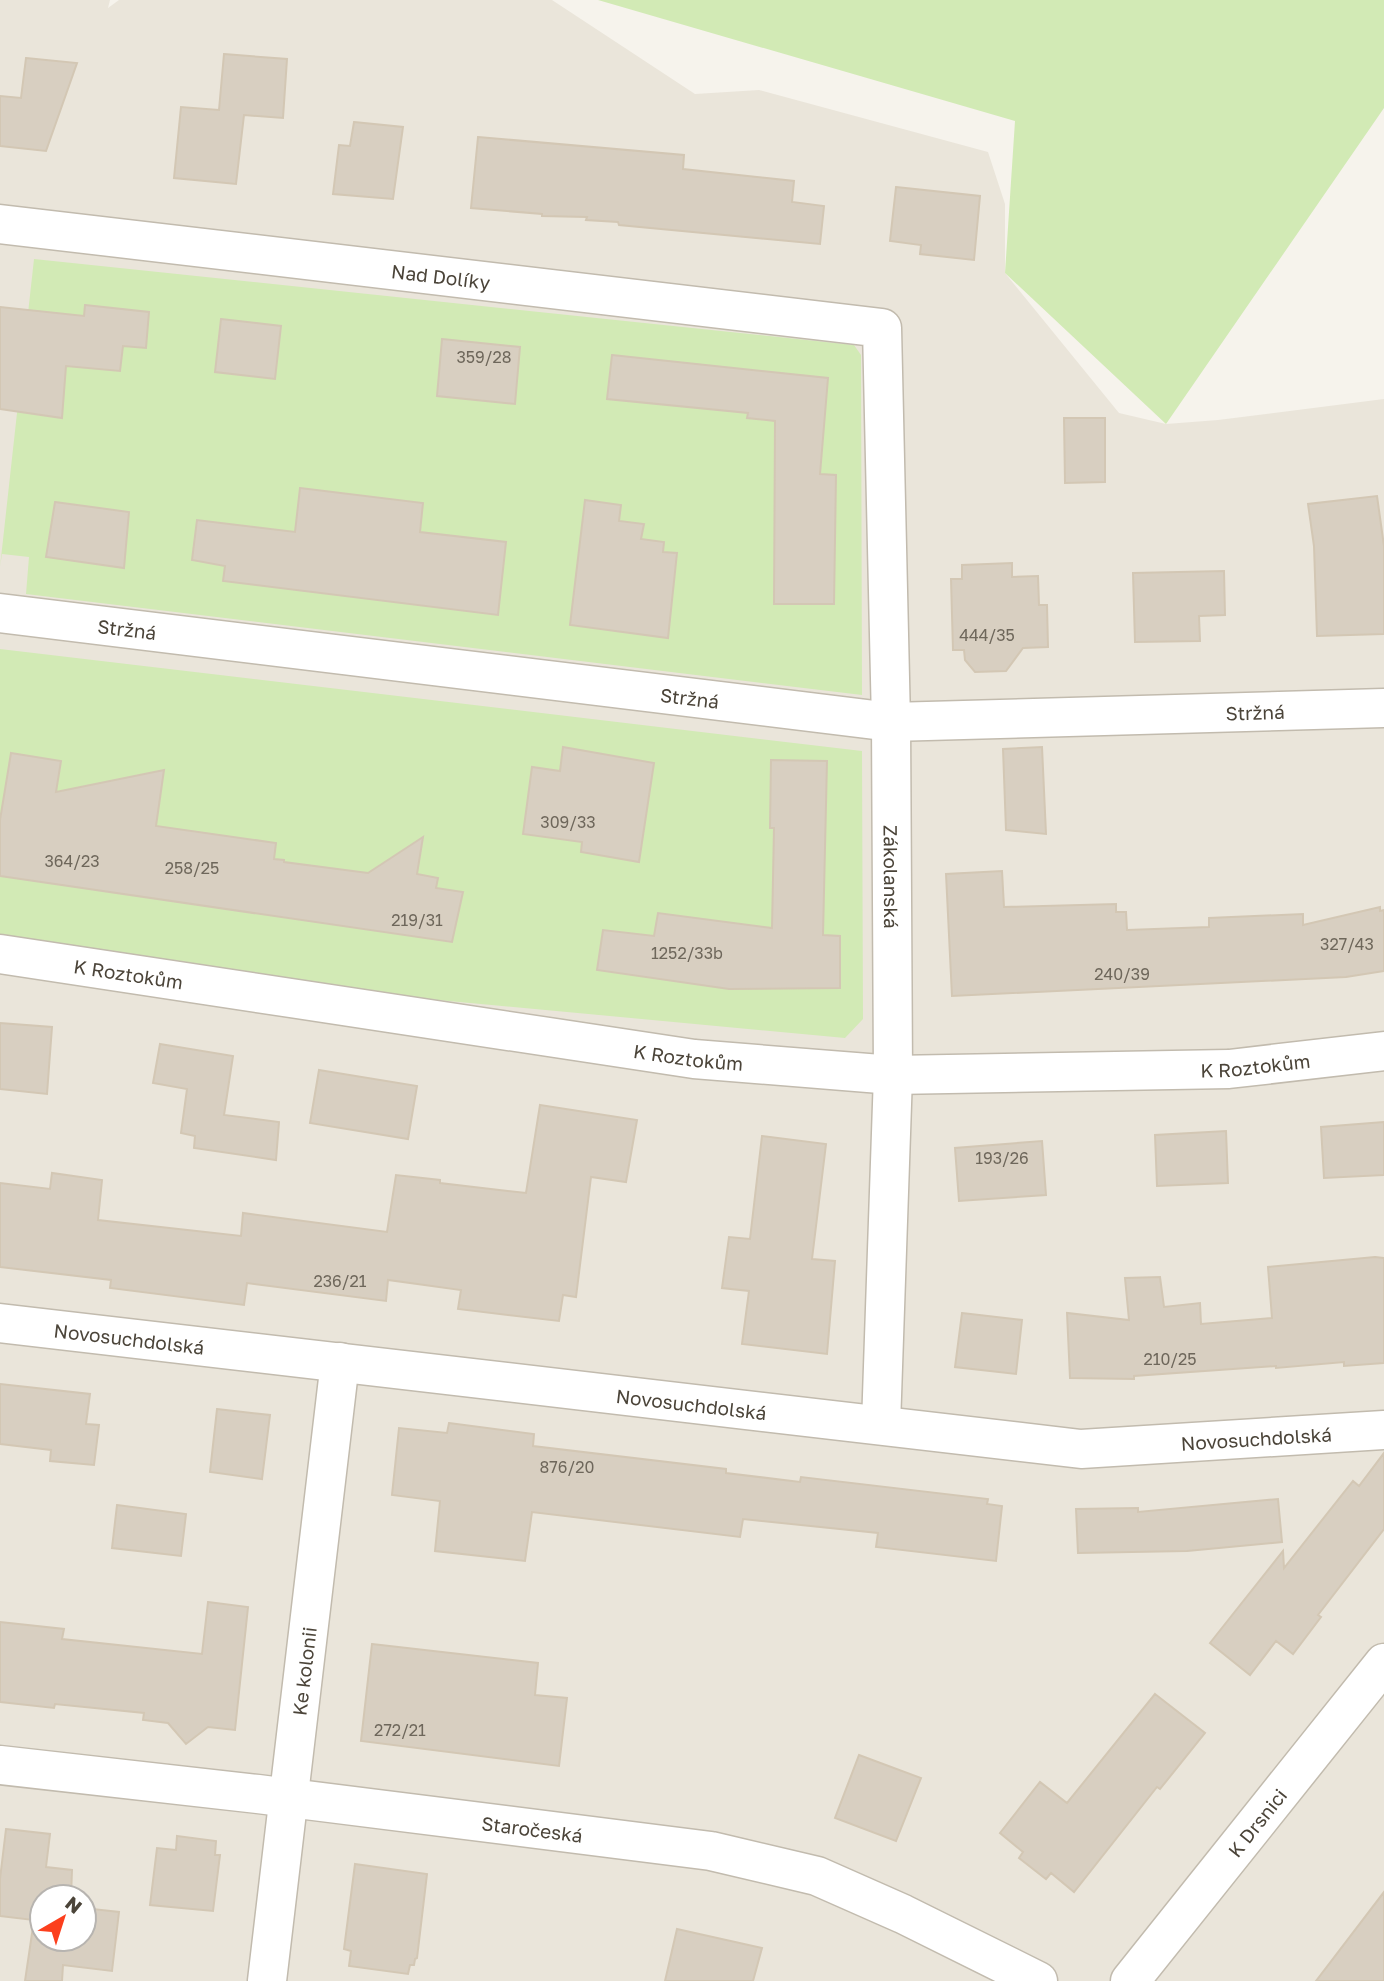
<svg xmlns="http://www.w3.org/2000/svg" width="1384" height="1981" font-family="'Golos Text',sans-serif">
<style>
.residential{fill:#eae5da;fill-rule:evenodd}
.green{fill:#d2eab5}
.building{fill:#d8cfc1;stroke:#d3c7b4;stroke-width:2}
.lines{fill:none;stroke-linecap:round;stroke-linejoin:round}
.minor-casing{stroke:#c2bbae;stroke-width:41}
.minor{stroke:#fff;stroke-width:38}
.labels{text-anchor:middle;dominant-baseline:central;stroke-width:6;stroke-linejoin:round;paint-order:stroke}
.number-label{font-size:16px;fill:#6e675b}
.street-label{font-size:19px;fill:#4b4439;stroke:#fff}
</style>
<rect width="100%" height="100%" fill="#f6f3ec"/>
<path class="residential" d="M 0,0 L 110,0 L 108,8 L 119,0 L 552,0 L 695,94 L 759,90 L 988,152 L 1005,204 L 1005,273 L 1119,413 L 1166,424 L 1218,420 L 1384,399 L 1384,1981 L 0,1981 ZM 42,1897 L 84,1897 L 84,1939 L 42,1939 Z"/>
<path class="green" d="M 598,0 L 1384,0 L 1384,108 L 1166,424 L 1005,273 L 1015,121 Z
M 34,259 L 854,345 L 861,355 L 862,695 L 26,594 L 29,557 L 2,554 L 0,567 Z
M 0,649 L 862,751 L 863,1019 L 845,1038 L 0,959 Z"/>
<path class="building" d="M 224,54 L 287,59 L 283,118 L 244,115 L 236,184 L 174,178 L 181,107 L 219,110 Z
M 26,58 L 77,63 L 46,151 L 0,146 L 0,96 L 21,98 Z
M 354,122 L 403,127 L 393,199 L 333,194 L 339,145 L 350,146 Z
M 478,137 L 684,155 L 683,169 L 794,181 L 792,202 L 824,206 L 820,244 L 619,225 L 618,222 L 586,220 L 587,217 L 542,216 L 542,214 L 471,208 Z
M 896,187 L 980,196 L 974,260 L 920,254 L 921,245 L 890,241 Z
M 85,305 L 149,312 L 146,348 L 123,346 L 120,371 L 66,366 L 62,418 L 0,409 L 0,307 L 84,316 Z
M 221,319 L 281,326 L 275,379 L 215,372 Z
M 442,339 L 520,347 L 515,404 L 437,396 Z
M 612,355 L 828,378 L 820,474 L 836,475 L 834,604 L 774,604 L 775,421 L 747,418 L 748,413 L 607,399 Z
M 1064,418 L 1105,418 L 1105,482 L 1065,483 Z
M 300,488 L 423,503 L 420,532 L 506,542 L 498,615 L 223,581 L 225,566 L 192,560 L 197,520 L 295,532 Z
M 1377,496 L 1384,546 L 1384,634 L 1317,636 L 1314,546 L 1308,504 Z
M 585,500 L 621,505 L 619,521 L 644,524 L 641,539 L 664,542 L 663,552 L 677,553 L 668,638 L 570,625 Z
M 55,502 L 129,512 L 124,568 L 46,557 Z
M 1012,563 L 1012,577 L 1038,576 L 1039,605 L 1047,605 L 1048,647 L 1023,648 L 1006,671 L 975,672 L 965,660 L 964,650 L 953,650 L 951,579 L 962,579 L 962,565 Z
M 1224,571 L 1225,615 L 1199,616 L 1200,641 L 1135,642 L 1133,573 Z
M 563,747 L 654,763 L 639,862 L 581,852 L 582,842 L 523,834 L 532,767 L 560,771 Z
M 1042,747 L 1046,834 L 1006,830 L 1003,749 Z
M 11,753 L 61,761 L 56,792 L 164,770 L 156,826 L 276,843 L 274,859 L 284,860 L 284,862 L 368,873 L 423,837 L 417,874 L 438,878 L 436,888 L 463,892 L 452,942 L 0,876 L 0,820 Z
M 771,760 L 827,761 L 823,935 L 840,936 L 840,988 L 729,989 L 597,970 L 603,930 L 654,936 L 658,913 L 772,928 L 774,828 L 770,828 Z
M 1002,871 L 1004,907 L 1116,904 L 1116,912 L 1126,912 L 1127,930 L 1209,927 L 1209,918 L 1303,914 L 1303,925 L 1380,907 L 1380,911 L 1384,910 L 1384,971 L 1346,977 L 952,996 L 946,874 Z
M 0,1023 L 52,1027 L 47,1094 L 0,1089 Z
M 160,1044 L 233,1056 L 224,1115 L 279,1122 L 276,1160 L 194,1148 L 195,1136 L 181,1133 L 187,1089 L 153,1083 Z
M 319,1070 L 417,1086 L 408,1139 L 310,1123 Z
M 540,1105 L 637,1120 L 626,1182 L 591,1177 L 576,1297 L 563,1295 L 559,1321 L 458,1309 L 461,1290 L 388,1280 L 386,1301 L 247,1283 L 244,1305 L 110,1288 L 111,1280 L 0,1267 L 0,1183 L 50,1189 L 52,1173 L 102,1180 L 98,1220 L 241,1236 L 243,1213 L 387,1232 L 396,1175 L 440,1180 L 440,1183 L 526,1193 Z
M 1384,1122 L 1384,1175 L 1324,1178 L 1321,1127 Z
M 1226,1131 L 1228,1183 L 1157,1186 L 1155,1135 Z
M 762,1136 L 826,1144 L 812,1259 L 835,1261 L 827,1354 L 742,1344 L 749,1291 L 722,1288 L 729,1237 L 750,1239 Z
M 1042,1141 L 1046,1195 L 959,1201 L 955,1148 Z
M 1375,1257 L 1384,1258 L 1384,1363 L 1344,1366 L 1344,1362 L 1276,1368 L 1276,1366 L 1134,1376 L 1134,1379 L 1070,1378 L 1067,1313 L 1129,1320 L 1125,1278 L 1160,1277 L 1164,1307 L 1200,1303 L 1201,1324 L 1272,1318 L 1268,1267 Z
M 962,1313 L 1022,1320 L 1016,1374 L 955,1367 Z
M 0,1384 L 90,1394 L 86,1424 L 99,1425 L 94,1465 L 50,1461 L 51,1450 L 0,1444 Z
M 217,1409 L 270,1415 L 262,1479 L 210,1472 Z
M 449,1423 L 534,1434 L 533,1446 L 726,1469 L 726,1473 L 800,1482 L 801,1477 L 988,1499 L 987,1504 L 1002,1506 L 996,1561 L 876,1547 L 878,1533 L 743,1519 L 740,1537 L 532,1512 L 525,1561 L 435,1551 L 440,1501 L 392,1495 L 399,1428 L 447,1433 Z
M 1384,1453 L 1384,1529 L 1318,1615 L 1321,1617 L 1293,1654 L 1276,1641 L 1250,1675 L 1210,1643 L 1283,1551 L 1284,1568 L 1353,1481 L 1359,1486 Z
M 1278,1499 L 1282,1542 L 1187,1551 L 1078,1553 L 1076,1509 L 1138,1508 L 1138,1512 Z
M 117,1505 L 186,1514 L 181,1556 L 112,1548 Z
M 208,1602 L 248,1607 L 235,1730 L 208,1727 L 186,1744 L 168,1723 L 143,1720 L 144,1713 L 55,1704 L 54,1708 L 0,1702 L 0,1622 L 64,1629 L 62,1639 L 202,1654 Z
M 372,1644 L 538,1663 L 535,1695 L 567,1698 L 559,1766 L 361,1741 Z
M 1155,1694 L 1205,1733 L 1160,1789 L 1157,1787 L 1074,1892 L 1051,1873 L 1046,1879 L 1019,1858 L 1023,1852 L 1000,1833 L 1040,1782 L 1067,1803 Z
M 859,1755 L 921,1778 L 896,1841 L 835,1818 Z
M 6,1829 L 50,1834 L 46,1867 L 72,1870 L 71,1897 L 42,1897 L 42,1939 L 84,1939 L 84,1908 L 119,1912 L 112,1971 L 63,1965 L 62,1981 L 25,1981 L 34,1920 L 0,1916 L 0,1879 Z
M 177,1836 L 216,1841 L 215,1855 L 220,1855 L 213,1911 L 150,1905 L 157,1848 L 176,1850 Z
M 355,1864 L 427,1874 L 417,1958 L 415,1959 L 414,1965 L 410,1965 L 408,1974 L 349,1966 L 351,1951 L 344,1949 Z
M 1384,1892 L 1384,1981 L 1316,1981 Z
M 677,1929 L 762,1948 L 753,1981 L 665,1981 Z"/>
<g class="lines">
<defs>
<g id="minor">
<path id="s1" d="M 0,224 L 882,328 L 891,722 L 893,1075 L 881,1425"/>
<path id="s2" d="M 0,613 L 891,722 L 1384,708"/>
<path id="s3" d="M 0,954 L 694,1059 L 893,1075 L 1229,1069 L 1384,1051"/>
<path id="s4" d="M 0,1323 L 1081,1449 L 1384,1430"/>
<path id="s5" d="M 0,1765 L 258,1794 L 711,1851 L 817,1876 L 903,1914 L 1038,1981"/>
<path id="s6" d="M 267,1981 L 340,1362"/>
<path id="s7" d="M 1130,1981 L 1384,1663"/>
</g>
</defs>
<use href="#minor" class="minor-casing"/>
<use href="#minor" class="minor"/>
</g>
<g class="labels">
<g class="number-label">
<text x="484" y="357">359/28</text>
<text x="987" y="635">444/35</text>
<text x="568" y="822">309/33</text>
<text x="72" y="861">364/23</text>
<text x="192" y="868">258/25</text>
<text x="417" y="920">219/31</text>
<text x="1347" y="944">327/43</text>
<text x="687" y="953">1252/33b</text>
<text x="1122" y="974">240/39</text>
<text x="1002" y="1158">193/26</text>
<text x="340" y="1281">236/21</text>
<text x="1170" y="1359">210/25</text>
<text x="567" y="1467">876/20</text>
<text x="400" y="1730">272/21</text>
</g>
<g class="street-label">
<text stroke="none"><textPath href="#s1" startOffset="444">Nad Dolíky</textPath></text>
<text stroke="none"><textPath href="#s2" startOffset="128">Stržná</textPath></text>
<text stroke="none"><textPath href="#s2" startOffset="695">Stržná</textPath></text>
<text stroke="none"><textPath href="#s2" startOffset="1262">Stržná</textPath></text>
<text stroke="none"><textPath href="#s1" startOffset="1437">Zákolanská</textPath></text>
<text stroke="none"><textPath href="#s3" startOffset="130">K Roztokům</textPath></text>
<text stroke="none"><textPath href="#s3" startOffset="696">K Roztokům</textPath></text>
<text stroke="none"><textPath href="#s3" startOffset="1264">K Roztokům</textPath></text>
<text stroke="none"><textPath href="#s4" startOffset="130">Novosuchdolská</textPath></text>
<text stroke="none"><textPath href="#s4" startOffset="696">Novosuchdolská</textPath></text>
<text stroke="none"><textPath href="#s4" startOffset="1264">Novosuchdolská</textPath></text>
<text stroke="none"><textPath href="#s6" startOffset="312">Ke kolonii</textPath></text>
<text stroke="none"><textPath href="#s7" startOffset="203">K Drsnici</textPath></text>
<text stroke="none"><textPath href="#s5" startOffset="536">Staročeská</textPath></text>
</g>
</g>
<g transform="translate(63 1918) rotate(39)"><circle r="33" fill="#ffffff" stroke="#b7b4b0" stroke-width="2"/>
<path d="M0-5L12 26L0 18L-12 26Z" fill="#fc3f1d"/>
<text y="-10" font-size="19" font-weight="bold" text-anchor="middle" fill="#4b4439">N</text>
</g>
</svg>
